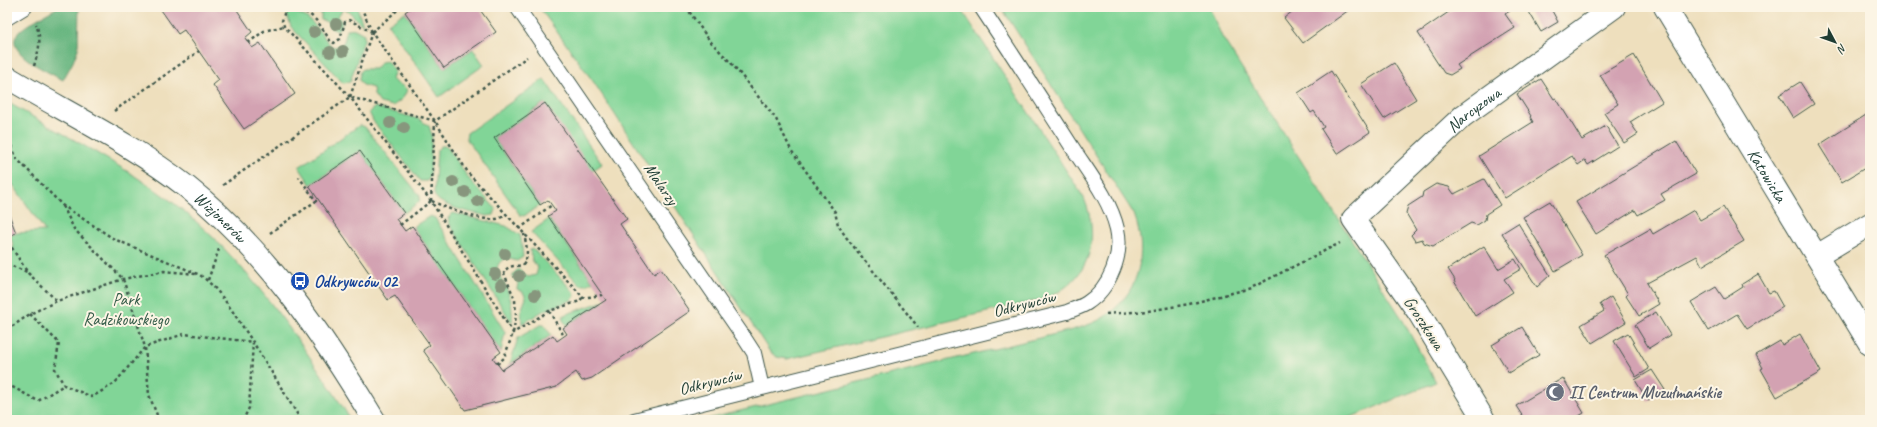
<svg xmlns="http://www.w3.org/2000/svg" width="1877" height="427" font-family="Caveat,sans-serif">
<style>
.green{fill:#81d597;stroke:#508966}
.forest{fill:#68b680;stroke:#447a5a}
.building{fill:#d3a2b2}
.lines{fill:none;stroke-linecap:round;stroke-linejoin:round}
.lane-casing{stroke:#3e5549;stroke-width:16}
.street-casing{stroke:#3e5549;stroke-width:24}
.path{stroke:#3e5549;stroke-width:2.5;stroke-dasharray:3 3;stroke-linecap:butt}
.lane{stroke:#fff;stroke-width:14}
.street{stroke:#fff;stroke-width:22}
.tree{fill:#87967d}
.labels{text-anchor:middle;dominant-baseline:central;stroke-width:4;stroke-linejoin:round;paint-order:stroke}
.street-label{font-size:17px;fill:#1f3d34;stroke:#fcf5e5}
.transit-label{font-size:17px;font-weight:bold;fill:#164399;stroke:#fcf5e5;text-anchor:start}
.park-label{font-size:17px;fill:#335b48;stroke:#fcf5e5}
.worship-label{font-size:17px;font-weight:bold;fill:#5b616d;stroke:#fcf5e5;text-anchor:start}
</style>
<rect width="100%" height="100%" fill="#fcf5e5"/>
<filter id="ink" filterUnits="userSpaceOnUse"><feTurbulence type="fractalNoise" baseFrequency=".025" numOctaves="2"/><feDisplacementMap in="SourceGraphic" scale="8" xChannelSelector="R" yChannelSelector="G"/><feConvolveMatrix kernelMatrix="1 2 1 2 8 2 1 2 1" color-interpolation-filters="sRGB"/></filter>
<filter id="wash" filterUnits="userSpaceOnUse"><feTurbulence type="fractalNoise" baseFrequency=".012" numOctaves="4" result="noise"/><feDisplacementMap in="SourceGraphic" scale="16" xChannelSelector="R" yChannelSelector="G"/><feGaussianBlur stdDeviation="0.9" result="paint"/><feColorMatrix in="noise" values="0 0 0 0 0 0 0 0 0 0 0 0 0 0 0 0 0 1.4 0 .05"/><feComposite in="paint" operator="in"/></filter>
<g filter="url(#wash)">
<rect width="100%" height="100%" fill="#eedfbd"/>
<path class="green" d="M 316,7 L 357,7 L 363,25 C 355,21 352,10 343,9 L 338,16 L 342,24 L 338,30 C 331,30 330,28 327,22 L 321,20 L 321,12 Z
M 539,7 L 960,7 L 1084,198 C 1101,240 1090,279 1047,298 L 787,359 L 777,357 L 770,352 L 595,84 Z
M 1001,7 L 1209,7 L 1222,37 L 1401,317 L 1436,382 L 1344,420 L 703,420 L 1072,330 C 1082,327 1092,324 1101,319 C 1139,296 1149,254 1134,214 Z
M 291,10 L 306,17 L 312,22 L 332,47 C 343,47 345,42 346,31 C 353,25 357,31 364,34 L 364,40 L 350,82 L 343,83 L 291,27 L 287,15 Z
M 405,12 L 444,68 L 473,49 L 484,65 L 439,97 L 388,24 Z
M 387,61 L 395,71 L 392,79 C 396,85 403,84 407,90 L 403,98 L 393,106 L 380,103 L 374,95 L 373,88 L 363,85 L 359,80 L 360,72 L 363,69 L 375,69 L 381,62 Z
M 544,79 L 602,164 L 592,171 L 544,103 L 494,138 L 540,205 L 524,216 L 520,215 L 466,138 L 467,133 Z
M 7,102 C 62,134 120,163 171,201 C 244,256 302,343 351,420 L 7,420 L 7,250 L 14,247 L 10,236 L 16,233 L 45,231 L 7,176 Z
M 375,107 L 419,119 L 429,126 L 432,135 L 430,177 L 427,181 L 420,181 L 373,121 L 369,112 Z
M 360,125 L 365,127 L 420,196 L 419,202 L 404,213 L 360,151 L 311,185 L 299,167 Z
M 441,146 L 445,146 L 448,148 L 469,179 L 496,209 L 494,215 L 487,216 C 475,213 438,207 434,194 L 437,150 Z
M 453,213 L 506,226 L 520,235 L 522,245 L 523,257 L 517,261 L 506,258 C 500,261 497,264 497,271 C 498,276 503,280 505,285 C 511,296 513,310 512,323 L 449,223 L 448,218 Z
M 430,216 L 435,218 L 505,332 L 501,352 L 413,227 Z
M 549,219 L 593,282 L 586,285 L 580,285 L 531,232 Z
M 533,249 L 574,292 L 575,296 L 572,300 L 543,311 L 522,324 L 521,311 L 526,298 L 523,292 L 517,289 L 518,283 L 513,277 L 513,274 L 518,269 L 528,277 L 536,275 L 538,268 L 532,260 L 530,250 Z
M 604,301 L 567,325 L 562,319 L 564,315 Z
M 540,325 L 544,325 L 551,335 L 510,364 L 518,338 Z"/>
<path class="forest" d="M 58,7 L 79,7 L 78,49 L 73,62 L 63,80 C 50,73 4,53 17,34 C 25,24 47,14 58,7 Z"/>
<g id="blocks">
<path class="building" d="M 159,7 L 235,7 L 252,32 L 245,38 L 252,48 L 260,43 L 295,94 L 244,129 L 213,85 L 219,80 L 184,30 L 178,34 Z
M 412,7 L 478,7 L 496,32 L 444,68 L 405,12 Z
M 1298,7 L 1353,7 L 1303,43 L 1284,18 Z
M 1456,7 L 1516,7 L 1505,14 L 1515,28 L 1457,65 L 1460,69 L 1450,75 L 1444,73 L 1418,33 Z
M 1526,7 L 1550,7 L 1558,22 L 1541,32 Z
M 1634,55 L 1662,102 L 1630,122 L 1638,134 L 1624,143 L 1604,113 L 1618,104 L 1600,75 Z
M 1394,63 L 1416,99 L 1384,119 L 1361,84 Z
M 1331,71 L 1370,132 L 1337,154 L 1321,129 L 1324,127 L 1314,111 L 1311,113 L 1298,93 Z
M 1541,79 L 1554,99 L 1556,98 L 1582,140 L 1606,126 L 1618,146 L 1588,165 L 1585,160 L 1578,165 L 1572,156 L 1505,198 L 1479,156 L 1533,122 L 1530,117 L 1531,116 L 1517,94 Z
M 1800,82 L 1814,104 L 1793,118 L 1779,95 Z
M 545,103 L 627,219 L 620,224 L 654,274 L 661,269 L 690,311 L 592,378 L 582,381 L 576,372 L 557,386 L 557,387 L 465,410 L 423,350 L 430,345 L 395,296 L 388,300 L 309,186 L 360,151 L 404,213 L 396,219 L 405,231 L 412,226 L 413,227 L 501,352 L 493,358 L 502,370 L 553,335 L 557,341 L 567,334 L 563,328 L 606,300 L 548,216 L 556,211 L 548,200 L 540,205 L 494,138 Z
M 1866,115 L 1868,117 L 1870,115 L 1870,165 L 1842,182 L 1819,145 Z
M 1676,141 L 1696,174 L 1661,194 L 1665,200 L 1638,215 L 1635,210 L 1596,234 L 1576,202 Z
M 1484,179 L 1500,205 L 1486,214 L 1485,220 L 1477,225 L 1471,223 L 1433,246 L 1424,243 L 1422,239 L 1415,241 L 1411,235 L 1416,230 L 1406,213 L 1408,206 L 1422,197 L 1423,192 L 1436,184 L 1449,187 L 1454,194 Z
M 1550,201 L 1582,255 L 1555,271 L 1523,217 Z
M 1723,207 L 1744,241 L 1702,266 L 1697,256 L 1647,283 L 1659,304 L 1639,316 L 1626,296 L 1628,294 L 1604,255 L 1650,229 L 1653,234 L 1694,210 L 1700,220 Z
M 7,209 L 16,233 L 7,237 Z
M 1518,223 L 1550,275 L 1537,287 L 1502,233 Z
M 1484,246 L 1498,269 L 1515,259 L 1521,269 L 1504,279 L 1513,292 L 1475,316 L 1454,281 L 1455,280 L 1448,269 Z
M 1758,274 L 1769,293 L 1774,291 L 1783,307 L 1747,329 L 1737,314 L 1709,331 L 1691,302 L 1716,287 L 1724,299 L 1743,287 L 1742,284 Z
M 1611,297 L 1626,322 L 1592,343 L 1581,325 L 1604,311 L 1600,304 Z
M 1656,312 L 1670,335 L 1649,348 L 1635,325 Z
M 1522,327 L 1539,355 L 1509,373 L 1492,345 Z
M 1628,333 L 1649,369 L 1636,377 L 1614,341 Z
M 1800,334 L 1821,372 L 1777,397 L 1761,369 L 1763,368 L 1756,355 L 1780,341 L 1782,345 Z
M 1652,370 L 1665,390 L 1648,401 L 1635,380 Z
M 1563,378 L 1584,413 L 1572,420 L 1525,420 L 1516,406 Z
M 1847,415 L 1850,420 L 1839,420 Z"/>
</g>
</g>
<g filter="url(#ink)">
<use href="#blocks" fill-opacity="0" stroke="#3e5549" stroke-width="1"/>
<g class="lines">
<defs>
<path id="lane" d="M 517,7 L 743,336 L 754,353 L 762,388
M 7,18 L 25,7
M 634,420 L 1067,312 C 1074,309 1081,307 1087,303 C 1110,288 1123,255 1117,229 C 1110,199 1088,172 1072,147 C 1042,100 1012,54 981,7"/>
<g id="street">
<path id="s1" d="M 1665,7 L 1870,344"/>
<path id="s2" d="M 7,77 C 67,113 132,144 187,187 C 265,249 323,335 374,420"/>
<path d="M 1817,256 L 1870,224"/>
<path id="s3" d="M 1484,420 L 1419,313 L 1353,219 L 1463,116 L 1614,7"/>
</g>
</defs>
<use href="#lane" class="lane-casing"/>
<use href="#street" class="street-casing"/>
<path class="path" d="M 286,7 L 282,21 L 284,26 L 350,97 L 431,201 L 513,333 L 549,311 L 580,301 L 582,298 L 581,295 L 469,174 L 435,121 L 372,32 L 350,97
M 288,7 C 314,11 318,22 331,42 L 334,43 L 340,39 L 345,22 L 349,20 L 372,32
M 361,7 L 372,32
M 686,7 L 710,41 L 733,65 L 776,119 L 791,150 L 835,212 L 838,225 L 846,237 L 918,327
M 372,32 L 401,7
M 248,43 L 264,31 L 284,26
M 34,66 C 39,49 42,41 36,24
M 114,111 L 199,51
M 7,135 L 17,159 L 62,205 L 114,239 L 200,275 C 217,287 229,306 241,324 C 262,355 281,388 301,420
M 223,185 L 350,97 L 435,121 L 527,57
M 431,201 L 435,122
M 432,201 C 445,208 480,221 495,219 C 499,219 503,217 506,214
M 63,206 L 74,229 L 123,279 L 145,347 L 149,395 L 159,420
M 400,225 L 431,201
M 519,229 L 552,205
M 270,233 L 316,201 L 299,177
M 7,244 L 12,248 L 28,273 L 57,301
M 7,264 L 27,272
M 208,280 L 219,249
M 582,298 L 602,295
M 549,311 L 564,336
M 30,314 L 59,343 L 55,369 L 64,385 L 92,397 L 115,383 L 145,347 L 184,334 L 253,342 L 249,408 L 243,420
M 1106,314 L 1148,311 L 1189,304 L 1251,288 L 1340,243
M 7,330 L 30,314 L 57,301 L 123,279 L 164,271 L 196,274
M 497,364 L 504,358 L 513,333 L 516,316 L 515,300 L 504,273 C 508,264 515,267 523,265 C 530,256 526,244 524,234
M 7,384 L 38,401 L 64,385"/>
<use href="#lane" class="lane"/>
<use href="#street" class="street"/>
</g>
<g class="tree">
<circle cx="336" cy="24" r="6"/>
<circle cx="314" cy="32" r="6"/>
<circle cx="343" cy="51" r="6"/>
<circle cx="330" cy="52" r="6"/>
<circle cx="390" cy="123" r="6"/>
<circle cx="404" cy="128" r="6"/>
<circle cx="453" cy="182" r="6"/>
<circle cx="465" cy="192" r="6"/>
<circle cx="478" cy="201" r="6"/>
<circle cx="505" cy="254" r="6"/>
<circle cx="495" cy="274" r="6"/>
<circle cx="519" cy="276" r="6"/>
<circle cx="501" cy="285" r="6"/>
<circle cx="535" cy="295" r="6"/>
</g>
</g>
<defs>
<symbol id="bus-disc" viewBox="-11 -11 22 22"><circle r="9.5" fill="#1a4fb4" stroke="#fcf5e5"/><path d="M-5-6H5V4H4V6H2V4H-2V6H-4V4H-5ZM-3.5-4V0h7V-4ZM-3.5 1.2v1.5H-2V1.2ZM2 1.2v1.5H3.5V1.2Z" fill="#fff"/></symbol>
<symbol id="mosque-disc" viewBox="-11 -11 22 22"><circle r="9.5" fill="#6b7280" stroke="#fcf5e5"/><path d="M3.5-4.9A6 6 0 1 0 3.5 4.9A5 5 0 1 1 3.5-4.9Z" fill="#fff"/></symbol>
</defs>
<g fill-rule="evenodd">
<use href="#bus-disc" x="289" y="270" width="22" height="22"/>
<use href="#mosque-disc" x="1544" y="381" width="22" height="22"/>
</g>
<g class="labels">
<g class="street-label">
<text stroke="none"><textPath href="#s3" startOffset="403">Narcyzowa</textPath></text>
<text stroke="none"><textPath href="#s1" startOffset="197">Katowicka</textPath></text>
<text transform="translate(661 184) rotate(56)">Malarzy</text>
<text stroke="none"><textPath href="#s2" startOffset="256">Wizjonerów</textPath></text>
<text transform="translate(1024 304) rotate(-14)">Odkrywców</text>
<text transform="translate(1424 323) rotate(57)">Groszkowa</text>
<text transform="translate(710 382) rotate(-14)">Odkrywców</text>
</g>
<g class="transit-label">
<text x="314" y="281">Odkrywców 02</text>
</g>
<g class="park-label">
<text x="126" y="299">Park<tspan x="126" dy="20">Radzikowskiego</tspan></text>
</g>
<g class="worship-label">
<text x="1569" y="392">II Centrum Muzułmańskie</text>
</g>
</g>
<rect width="1877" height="427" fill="none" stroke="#fcf5e5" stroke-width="24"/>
<g transform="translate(1835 42) rotate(131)" stroke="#fcf5e5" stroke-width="3" paint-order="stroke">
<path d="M0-3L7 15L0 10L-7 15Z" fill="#1f3d34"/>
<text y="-6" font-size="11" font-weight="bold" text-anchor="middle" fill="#1f3d34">N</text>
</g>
</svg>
